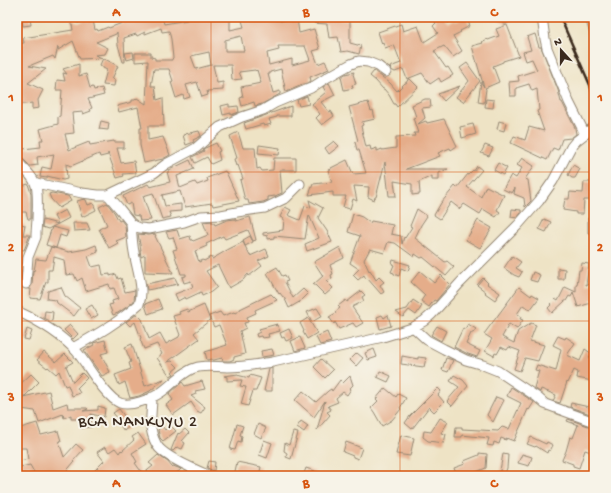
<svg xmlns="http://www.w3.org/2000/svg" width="611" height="493" font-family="'Gochi Hand',sans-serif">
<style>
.building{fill:#e5ad8a;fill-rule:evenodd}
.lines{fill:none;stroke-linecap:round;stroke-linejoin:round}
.minor-casing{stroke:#948672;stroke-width:11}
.minor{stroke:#fff;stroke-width:9}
.rail{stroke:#3b2a1e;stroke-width:2.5}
.grid{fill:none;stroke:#d7540e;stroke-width:1;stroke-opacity:0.55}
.labels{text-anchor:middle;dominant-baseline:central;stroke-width:4;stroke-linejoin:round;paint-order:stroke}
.quarter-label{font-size:16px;letter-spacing:1px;fill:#3b2a1e;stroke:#f7f3e8}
.neatline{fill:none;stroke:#d7540e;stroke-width:1.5}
.grid-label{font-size:13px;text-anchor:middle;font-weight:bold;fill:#d7540e}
</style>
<rect width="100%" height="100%" fill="#f7f3e8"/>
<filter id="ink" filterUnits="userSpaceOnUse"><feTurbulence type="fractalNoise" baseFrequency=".025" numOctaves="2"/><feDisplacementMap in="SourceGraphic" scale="8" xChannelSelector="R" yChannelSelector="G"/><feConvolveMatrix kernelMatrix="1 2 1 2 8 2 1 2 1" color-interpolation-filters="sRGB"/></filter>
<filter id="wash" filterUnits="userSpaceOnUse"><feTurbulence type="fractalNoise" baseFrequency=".012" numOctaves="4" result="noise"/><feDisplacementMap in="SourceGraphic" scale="16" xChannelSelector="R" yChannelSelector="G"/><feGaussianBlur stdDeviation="0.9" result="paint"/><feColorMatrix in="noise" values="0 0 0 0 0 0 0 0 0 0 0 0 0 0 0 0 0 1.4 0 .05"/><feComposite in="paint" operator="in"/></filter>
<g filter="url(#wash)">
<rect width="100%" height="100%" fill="#eee3c5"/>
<g id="blocks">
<path class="building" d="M 22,17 L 30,17 L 31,25 L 23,26 Z
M 135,17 L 162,17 L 164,24 L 187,20 L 187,17 L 214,17 L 214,19 L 230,18 L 230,30 L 244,27 L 241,17 L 275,17 L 276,20 L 280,20 L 280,21 L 297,18 L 299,33 L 314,29 L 320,49 L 313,51 L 318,64 L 325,61 L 329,69 L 310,77 L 311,81 L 308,83 L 300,85 L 300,86 L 286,92 L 281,69 L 270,72 L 270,74 L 268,74 L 273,93 L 280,91 L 280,94 L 262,104 L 255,106 L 254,102 L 242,106 L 240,98 L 243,97 L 241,87 L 261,83 L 257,70 L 256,71 L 255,70 L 239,72 L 242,79 L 232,80 L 231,65 L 213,65 L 217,83 L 223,82 L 223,90 L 207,91 L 208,95 L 202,97 L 197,82 L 186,85 L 190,97 L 184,99 L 183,95 L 176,98 L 171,82 L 173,81 L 169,69 L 154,69 L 151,86 L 155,86 L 157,100 L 163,98 L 164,126 L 148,126 L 148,140 L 163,137 L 170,155 L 163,159 L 144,163 L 140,145 L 140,128 L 142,128 L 138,107 L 119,112 L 117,106 L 132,102 L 132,100 L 135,100 L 137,98 L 146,104 L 148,61 L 135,62 L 135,53 L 151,53 L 151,57 L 155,58 L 155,60 L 172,60 L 172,59 L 173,58 L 171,39 L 169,31 L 162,32 L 161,28 L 145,34 L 145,32 L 137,36 L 136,34 L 124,38 L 125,62 L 123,62 L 118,45 L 117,32 L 116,34 L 96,42 L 108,48 L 105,54 L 95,55 L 102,58 L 80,59 L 73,41 L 58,50 L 58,47 L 55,59 L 53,56 L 29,66 L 46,69 L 28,83 L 43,90 L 38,100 L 39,108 L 32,109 L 32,103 L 17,105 L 17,66 L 21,72 L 18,44 L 24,43 L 23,38 L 73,30 L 71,19 L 78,23 L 87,20 L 87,21 L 93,20 L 95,30 L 97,29 L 98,31 L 108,27 L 109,28 L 130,20 L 130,19 ZM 241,36 L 244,51 L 225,51 L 225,40 ZM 278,46 L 305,46 L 310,60 L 292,65 L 292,59 L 269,65 L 267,53 L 279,50 ZM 209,52 L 211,65 L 196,69 L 191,56 Z
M 315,17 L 339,17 L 339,20 L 350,21 L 350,43 L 361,46 L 359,54 L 348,51 L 341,52 L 338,37 L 329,38 L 327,24 L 314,23 Z
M 433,17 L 443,17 L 448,23 L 454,20 L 455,22 L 466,17 L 470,26 L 460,31 L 461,32 L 453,36 L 462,51 L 453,57 L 444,46 L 434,51 L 446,68 L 448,67 L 453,75 L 441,82 L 439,78 L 430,84 L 422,73 L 407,79 L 403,69 L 395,72 L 391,70 L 390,67 L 401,63 L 394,45 L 385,48 L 383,43 L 382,44 L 378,32 L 401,24 L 403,31 L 418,26 L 424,42 L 438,33 L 433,26 L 436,23 Z
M 492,17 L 509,17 L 511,21 L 505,24 Z
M 585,17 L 592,17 L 594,23 L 594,42 L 592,42 Z
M 507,25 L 519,56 L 503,61 L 503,62 L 493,66 L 499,82 L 485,88 L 486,89 L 484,103 L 478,102 L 481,82 L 484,87 L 472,46 L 483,43 L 482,42 L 487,39 L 488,40 L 499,36 L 496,29 Z
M 535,34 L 539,47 L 541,47 L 558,90 L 561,102 L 562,102 L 575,128 L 576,134 L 571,138 L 562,139 L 558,150 L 553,148 L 547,160 L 511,143 L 514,136 L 525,140 L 529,127 L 544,131 L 537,111 L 539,110 L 537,89 L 532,91 L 529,84 L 516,88 L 516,96 L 510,96 L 509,82 L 519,81 L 518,76 L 537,70 L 532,59 L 526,61 L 523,52 L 531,50 L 527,37 Z
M 133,52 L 134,58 L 127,60 L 125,53 Z
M 103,58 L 118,66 L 112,79 L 115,80 L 114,86 L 103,85 L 107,70 L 103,68 L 103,67 L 100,65 Z
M 467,63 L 480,81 L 463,102 L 456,97 L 469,81 L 460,68 Z
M 79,64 L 79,76 L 86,74 L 90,88 L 93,87 L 94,90 L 102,88 L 104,95 L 88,99 L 92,108 L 90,109 L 91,111 L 83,114 L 83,112 L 72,113 L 74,133 L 65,134 L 69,150 L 89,142 L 90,145 L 114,141 L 114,142 L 124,142 L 124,148 L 117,148 L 121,163 L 134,161 L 136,173 L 123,174 L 124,176 L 117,178 L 108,153 L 108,155 L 100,157 L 99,154 L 71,166 L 66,164 L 67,179 L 63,180 L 47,176 L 47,178 L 40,177 L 42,167 L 51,169 L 54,154 L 37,157 L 38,165 L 30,166 L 21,157 L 17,154 L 17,140 L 23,149 L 41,147 L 40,140 L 43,140 L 40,129 L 58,124 L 58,117 L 60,116 L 62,90 L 56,90 L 57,80 L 65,81 L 63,73 L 67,74 L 63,69 Z
M 374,71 L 390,83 L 397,91 L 405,83 L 406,83 L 409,78 L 418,87 L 397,107 L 395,104 L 394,104 L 389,95 L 384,89 L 383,89 L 376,81 L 370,76 Z
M 354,72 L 353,74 L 356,84 L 352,85 L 353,88 L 344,90 L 341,77 L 345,74 Z
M 329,83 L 335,95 L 321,102 L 329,112 L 331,111 L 334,116 L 322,125 L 316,118 L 320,114 L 312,104 L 326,92 L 323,87 Z
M 460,86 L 444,101 L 438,94 Z
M 307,96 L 309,104 L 299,106 L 297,100 Z
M 425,99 L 430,99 L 431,107 L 422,108 L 425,118 L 418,124 L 426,121 L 427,123 L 444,119 L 457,146 L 451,150 L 450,148 L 438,153 L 440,156 L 406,169 L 448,169 L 439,173 L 439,180 L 432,180 L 432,176 L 419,182 L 420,194 L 412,195 L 412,184 L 394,181 L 396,196 L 389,196 L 385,162 L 376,197 L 375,197 L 374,200 L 368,197 L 369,187 L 354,186 L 357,201 L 353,199 L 350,209 L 343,207 L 346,196 L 333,196 L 333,192 L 309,195 L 313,184 L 332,182 L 328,170 L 331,169 L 331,168 L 347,160 L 353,174 L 366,173 L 359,150 L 357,150 L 355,142 L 358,141 L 349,107 L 368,102 L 371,111 L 373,110 L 375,119 L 362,122 L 363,125 L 361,126 L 366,147 L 370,146 L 371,150 L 377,148 L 377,151 L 382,149 L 382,150 L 396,148 L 396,137 L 415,136 L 414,133 L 418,133 L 413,118 L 416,117 L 412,105 Z
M 486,99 L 494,100 L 493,108 L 485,107 Z
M 229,104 L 229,107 L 238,106 L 239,112 L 231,115 L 231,113 L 223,115 L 221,106 Z
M 291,106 L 291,116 L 277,116 L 277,117 L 269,119 L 271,124 L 264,126 L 263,124 L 246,129 L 244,123 Z
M 101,121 L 109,123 L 108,130 L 99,129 Z
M 499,121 L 506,123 L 504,131 L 497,129 Z
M 473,124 L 476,134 L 462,138 L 460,127 Z
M 199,131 L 201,136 L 193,140 L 194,142 L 186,145 L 183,135 L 186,134 L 185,134 Z
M 238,132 L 243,148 L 255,148 L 257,169 L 260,168 L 262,171 L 273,170 L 274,158 L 296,158 L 296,170 L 280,170 L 282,193 L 275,196 L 268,197 L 268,200 L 263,202 L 249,204 L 248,200 L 245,200 L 240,180 L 243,179 L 238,165 L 236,166 L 234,159 L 237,158 L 230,136 Z
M 334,141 L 339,146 L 329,154 L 325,148 Z
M 216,143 L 220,151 L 218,152 L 220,160 L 211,164 L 207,157 L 195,163 L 192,157 L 204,151 L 203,149 L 205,148 Z
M 259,145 L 280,148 L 279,155 L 258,153 Z
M 485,145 L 493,148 L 489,156 L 481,153 Z
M 522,158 L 534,166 L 525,179 L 528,180 L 531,201 L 525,207 L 524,198 L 514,194 L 515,188 L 512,193 L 510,192 L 509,192 L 503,189 L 511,175 L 516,178 L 522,168 L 517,165 Z
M 190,160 L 194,169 L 177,176 L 180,188 L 195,182 L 197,185 L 208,181 L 207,178 L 225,171 L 225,172 L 226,172 L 239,201 L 213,206 L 212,203 L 185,207 L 180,191 L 162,195 L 165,206 L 181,204 L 181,211 L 169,212 L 171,217 L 162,219 L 153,193 L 143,196 L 151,220 L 140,221 L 139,216 L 133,215 L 131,203 L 127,205 L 123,196 L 148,184 L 150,187 L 170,182 L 167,172 L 169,172 L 169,170 Z
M 498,163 L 507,168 L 503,175 L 494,170 Z
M 573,165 L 580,169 L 575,178 L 572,178 L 568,175 Z
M 477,166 L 482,170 L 467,187 L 481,197 L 486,186 L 504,195 L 497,210 L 500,212 L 496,217 L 483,209 L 480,214 L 464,204 L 460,209 L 451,202 L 440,219 L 434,215 L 441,203 L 455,186 L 457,188 L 468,174 L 468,175 L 473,170 L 474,171 Z
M 584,182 L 591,182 L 591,194 L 590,200 L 584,200 L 583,214 L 576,214 L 576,212 L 563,210 L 565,199 L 569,199 L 570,192 L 583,193 Z
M 28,184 L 31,193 L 31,219 L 28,219 L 26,212 L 19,212 L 20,194 L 17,196 L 17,188 Z
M 52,193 L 68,196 L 71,201 L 59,208 L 51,199 L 49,194 Z
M 84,199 L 86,200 L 88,205 L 93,203 L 96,210 L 82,217 L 77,201 Z
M 309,200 L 323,208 L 318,218 L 327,231 L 332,242 L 307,251 L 305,244 L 319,238 L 309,215 L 305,239 L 274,236 L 274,238 L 268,239 L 268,236 L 263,235 L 263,233 L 283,230 L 284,219 L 280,217 L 285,207 L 291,210 L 288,215 L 300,220 L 305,206 L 311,208 Z
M 107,203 L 114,212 L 119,221 L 121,220 L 125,225 L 126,237 L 116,241 L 118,243 L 109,248 L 99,229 L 107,225 L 99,207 Z
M 417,209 L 427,216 L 421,225 L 415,238 L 445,262 L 447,261 L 454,267 L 446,276 L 423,257 L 421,258 L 415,254 L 414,257 L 395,243 L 388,242 L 384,253 L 370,249 L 364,260 L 369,271 L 370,270 L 376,280 L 379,277 L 384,282 L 380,285 L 384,292 L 381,294 L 367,278 L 366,279 L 364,275 L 358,280 L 353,275 L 359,269 L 350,263 L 360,236 L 348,232 L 353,214 L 362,217 L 370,223 L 371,221 L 393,225 L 391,234 L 401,236 L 402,244 L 404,237 L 405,238 L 412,227 L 410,226 Z
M 512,209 L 521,210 L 521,213 L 517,218 L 511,217 Z
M 65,210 L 69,218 L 58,224 L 54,216 Z
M 250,217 L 256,240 L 253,241 L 248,230 L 225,239 L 223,236 L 206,244 L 207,246 L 195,251 L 199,262 L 203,260 L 204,261 L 211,257 L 212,259 L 229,249 L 243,242 L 250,256 L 266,249 L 269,256 L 258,261 L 262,266 L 249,276 L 248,274 L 243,280 L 229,288 L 218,265 L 206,271 L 217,287 L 211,292 L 202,296 L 201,292 L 186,299 L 185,297 L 178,301 L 175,294 L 193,287 L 191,281 L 184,283 L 182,277 L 186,276 L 186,274 L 181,274 L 173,250 L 177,249 L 173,237 L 169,238 L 166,232 L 177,230 L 180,239 L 190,236 L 191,240 L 192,240 L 193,241 L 208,235 L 203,222 L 212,221 L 212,223 L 214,223 L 215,225 L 227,220 L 235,219 L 236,221 Z
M 588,218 L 594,218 L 594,233 L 588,233 Z
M 544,219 L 551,222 L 546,232 L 539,229 Z
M 43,220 L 58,224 L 52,227 L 68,231 L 66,237 L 60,235 L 56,248 L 46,245 L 52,227 L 48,229 L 42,227 Z
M 478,220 L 492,228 L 480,248 L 466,240 Z
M 17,223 L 25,225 L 23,235 L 30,235 L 24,250 L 17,249 Z
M 73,223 L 87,223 L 90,230 L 74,231 Z
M 138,234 L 149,235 L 155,234 L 156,236 L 155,236 L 173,273 L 145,272 L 145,255 L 141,257 L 140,250 L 141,250 Z
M 250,236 L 253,242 L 245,246 L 243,240 Z
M 96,245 L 98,252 L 88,256 L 92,267 L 101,265 L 103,275 L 110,274 L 110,276 L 116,274 L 118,279 L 121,278 L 125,292 L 135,290 L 134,301 L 128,306 L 118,313 L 113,315 L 109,305 L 113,304 L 112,301 L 118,299 L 114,288 L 110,289 L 109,284 L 86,291 L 82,278 L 77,281 L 74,274 L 66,275 L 64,260 L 54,257 L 52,270 L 48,270 L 48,282 L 46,282 L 40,299 L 30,298 L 31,289 L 29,289 L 32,285 L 33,270 L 34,271 L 36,259 L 46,260 L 51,247 L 69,252 L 86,249 Z
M 340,247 L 344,258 L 330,265 L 333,274 L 331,275 L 332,279 L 326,281 L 333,288 L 325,295 L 315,285 L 313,285 L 323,276 L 314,262 Z
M 512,256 L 521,262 L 516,268 L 522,272 L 519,277 L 514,275 L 504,268 Z
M 393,260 L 410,265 L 408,271 L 401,268 L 399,276 L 394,274 L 394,273 L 391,272 L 394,265 L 392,264 Z
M 582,263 L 589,264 L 586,285 L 594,283 L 594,299 L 590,300 L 591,303 L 578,307 L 573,292 L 571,297 L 569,296 L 566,301 L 565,301 L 552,313 L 548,308 L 551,305 L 550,304 L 555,299 L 558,301 L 565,287 L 576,292 L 576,285 L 577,285 L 579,270 L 581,270 Z
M 277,267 L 282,276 L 285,275 L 288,281 L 285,282 L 293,298 L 303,289 L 308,294 L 301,301 L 289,308 L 284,297 L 283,297 L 280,293 L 279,294 L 267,273 Z
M 558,268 L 565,269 L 564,279 L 558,279 Z
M 18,270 L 21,270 L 20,284 L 22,289 L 17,288 Z
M 420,271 L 434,283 L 441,275 L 450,284 L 436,301 L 434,300 L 429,307 L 421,301 L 425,295 L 411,282 Z
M 533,272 L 540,275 L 537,282 L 530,280 Z
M 175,278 L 178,284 L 147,290 L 146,284 Z
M 483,278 L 488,283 L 487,284 L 500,293 L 495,300 L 485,293 L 486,292 L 477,285 Z
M 61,287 L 65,296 L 80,308 L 74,316 L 57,303 L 56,300 L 47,299 L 48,291 Z
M 519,287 L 531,296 L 532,294 L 539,298 L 530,310 L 523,305 L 517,314 L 521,317 L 520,319 L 523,320 L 517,329 L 509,324 L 502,337 L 514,343 L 518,331 L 531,323 L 536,325 L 530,341 L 544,345 L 538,361 L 525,358 L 520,371 L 514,369 L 520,351 L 509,347 L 507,350 L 501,347 L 497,354 L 495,353 L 494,356 L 485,351 L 492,339 L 484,334 Z
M 361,291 L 365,295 L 362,297 L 364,301 L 352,307 L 363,323 L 356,327 L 353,323 L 339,329 L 335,322 L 334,324 L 329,317 L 336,313 L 335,312 L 340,308 L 338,306 L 346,300 L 347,302 Z
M 271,294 L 277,300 L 255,310 L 256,313 L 247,317 L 248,322 L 244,323 L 246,328 L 240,331 L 245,354 L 234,357 L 234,359 L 230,361 L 223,361 L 222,358 L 214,360 L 212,360 L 212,359 L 207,360 L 205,352 L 227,345 L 219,325 L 214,327 L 209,316 L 220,312 L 223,316 L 234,312 L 235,313 L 240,310 L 240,309 Z
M 158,299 L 162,309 L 148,314 L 145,305 L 145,304 Z
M 413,300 L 422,306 L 416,315 L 409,310 L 403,317 L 396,312 L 407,309 Z
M 92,305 L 98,315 L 91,319 L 85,309 Z
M 204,305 L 210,320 L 194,333 L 199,339 L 167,362 L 172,361 L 178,367 L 172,372 L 174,374 L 170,376 L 157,358 L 162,354 L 157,344 L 144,349 L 140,339 L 141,338 L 135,322 L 130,326 L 126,322 L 137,314 L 142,319 L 149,339 L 160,333 L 166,344 L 179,337 L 179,336 L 180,335 L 173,316 L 180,314 L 179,312 L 187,309 L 188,312 Z
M 317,308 L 322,316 L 312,322 L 307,312 Z
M 45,311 L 53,312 L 52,321 L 48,320 L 44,318 Z
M 382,315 L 384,318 L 388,315 L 391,326 L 380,329 L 377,317 Z
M 308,318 L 317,333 L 307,339 L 303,332 L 304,331 L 300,323 Z
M 277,324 L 275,326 L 277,325 L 280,331 L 268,334 L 269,337 L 262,338 L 261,336 L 257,337 L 256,334 L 260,332 L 259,329 Z
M 468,324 L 476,329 L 473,333 L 471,333 L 466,344 L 480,351 L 477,357 L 468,354 L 454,347 L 463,328 L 465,329 Z
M 70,325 L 78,334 L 73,339 L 64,330 Z
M 437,326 L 446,331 L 441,341 L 431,335 Z
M 27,329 L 32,331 L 29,340 L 24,339 Z
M 289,329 L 293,338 L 286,341 L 284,337 L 282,338 L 280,333 Z
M 327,332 L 331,342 L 320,345 L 316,337 Z
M 558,336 L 565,339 L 566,337 L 575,343 L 567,355 L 580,361 L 585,349 L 592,354 L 589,357 L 594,358 L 594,366 L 592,381 L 577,378 L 578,372 L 574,370 L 568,383 L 567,382 L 560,403 L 553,401 L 556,395 L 541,389 L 540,392 L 534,388 L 539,371 L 535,370 L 537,365 L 556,371 L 561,349 L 553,345 Z
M 300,337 L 305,348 L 295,351 L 291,341 Z
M 105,340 L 108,352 L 101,354 L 110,372 L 102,376 L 90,359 L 84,350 L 94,345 L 93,343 Z
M 132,344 L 145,386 L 164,379 L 150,391 L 139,396 L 130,398 L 125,382 L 119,385 L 115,375 L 131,369 L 129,363 L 131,362 L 125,347 Z
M 272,349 L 274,355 L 262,357 L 261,351 Z
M 374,349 L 377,357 L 368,360 L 365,353 Z
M 44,352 L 56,362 L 65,354 L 73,362 L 66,366 L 73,382 L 82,373 L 87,378 L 77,388 L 80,393 L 72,396 L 68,385 L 65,386 L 59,371 L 56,374 L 48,367 L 47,368 L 37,360 Z
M 357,353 L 363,358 L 356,366 L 350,360 Z
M 402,356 L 418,359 L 418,357 L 426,358 L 424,367 L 401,364 Z
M 446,358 L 453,360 L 448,372 L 442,370 Z
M 321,359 L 333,370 L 325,378 L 314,367 Z
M 272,368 L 272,391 L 264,391 L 269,369 Z
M 380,371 L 391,376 L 388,382 L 377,377 Z
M 31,374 L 39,382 L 25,396 L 17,396 L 17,387 Z
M 238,374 L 237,375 L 249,378 L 250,375 L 261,378 L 256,391 L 253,391 L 248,406 L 241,404 L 246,387 L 240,386 L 242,380 L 227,381 L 227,377 L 224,376 Z
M 454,375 L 463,380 L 468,386 L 452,406 L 447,401 L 459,387 L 450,381 Z
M 350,376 L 353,385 L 350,388 L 351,389 L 347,395 L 343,392 L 336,398 L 338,402 L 328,406 L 331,410 L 327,412 L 330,415 L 317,430 L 325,401 L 314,417 L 295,400 L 303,391 L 316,402 L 328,391 L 331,389 L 332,391 L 340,380 L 343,383 Z
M 202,381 L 205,389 L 195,391 L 196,394 L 191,396 L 205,407 L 201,413 L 197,411 L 191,402 L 173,415 L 166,405 L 173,400 L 169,394 L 182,382 L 185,386 Z
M 511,387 L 534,402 L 529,410 L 528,409 L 514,441 L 506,438 L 506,440 L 501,438 L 499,444 L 494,442 L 493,446 L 487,445 L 489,438 L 462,435 L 462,437 L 455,437 L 456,427 L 462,427 L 462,429 L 498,431 L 502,427 L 509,429 L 521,403 L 507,396 Z
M 385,388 L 396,397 L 398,394 L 406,398 L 400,408 L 401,409 L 392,420 L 382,426 L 374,412 L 371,408 L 378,401 L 376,399 Z
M 438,388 L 441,391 L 438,395 L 444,402 L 434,412 L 429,407 L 412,429 L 405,423 L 410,416 Z
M 49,391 L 53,408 L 67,403 L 68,408 L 87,408 L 88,409 L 83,411 L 98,410 L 98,406 L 105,408 L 104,417 L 91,414 L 92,427 L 81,428 L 81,419 L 71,419 L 71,415 L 64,418 L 63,414 L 39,423 L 35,411 L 21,409 L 23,397 Z
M 593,395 L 594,395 L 594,412 L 593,415 L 570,407 L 571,403 L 589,407 Z
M 496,397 L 504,400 L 493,422 L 487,415 Z
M 119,409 L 131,425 L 124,431 L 119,424 L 121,422 L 113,413 Z
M 440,418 L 448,422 L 441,433 L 446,434 L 444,443 L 428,441 L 423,437 L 424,431 L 431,432 Z
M 568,419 L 594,428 L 594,453 L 585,450 L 579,468 L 573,466 L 573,464 L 562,460 L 566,451 L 570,437 L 573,438 L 578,425 L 567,421 Z
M 301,421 L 308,426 L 304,432 L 297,427 Z
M 37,423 L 41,435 L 58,431 L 61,441 L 59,442 L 64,457 L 76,444 L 83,450 L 73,461 L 74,462 L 69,468 L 63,474 L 59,476 L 36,476 L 30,465 L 21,467 L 20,461 L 28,459 L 26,448 L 17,448 L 17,429 Z
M 237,424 L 243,426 L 240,435 L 242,436 L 241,442 L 238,441 L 235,450 L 230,449 Z
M 258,424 L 266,428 L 261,438 L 254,434 Z
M 170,425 L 176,431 L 163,441 L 160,438 L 158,430 L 162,426 L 165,430 Z
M 185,429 L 189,433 L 182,441 L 185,443 L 182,449 L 177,447 L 173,451 L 171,450 L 178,433 L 179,434 Z
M 293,432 L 298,433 L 291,459 L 286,457 L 287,453 L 284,451 L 285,443 L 289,445 Z
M 138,433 L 146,444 L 132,453 L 137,462 L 135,463 L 143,474 L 153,466 L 149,463 L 158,455 L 168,462 L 172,467 L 173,466 L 181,469 L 179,471 L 172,476 L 89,476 L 104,461 L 97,452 L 105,447 L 109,452 L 115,448 L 119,453 L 121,450 L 122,451 L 134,440 L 132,437 Z
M 401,435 L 414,438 L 410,456 L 396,454 Z
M 531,437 L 546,444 L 547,442 L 553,445 L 550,451 L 548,450 L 547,453 L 536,446 L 535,447 L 527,444 Z
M 264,440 L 272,443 L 267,458 L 259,455 Z
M 346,442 L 362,448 L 358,459 L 353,457 L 353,456 L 343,452 Z
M 479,453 L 487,454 L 486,468 L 476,472 L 477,476 L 457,476 L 454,468 L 465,464 L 464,461 L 479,455 Z
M 503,454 L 508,455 L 507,468 L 504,476 L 499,476 Z
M 522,454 L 532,457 L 529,466 L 518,463 Z
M 209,461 L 215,462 L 214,471 L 207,468 Z
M 237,462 L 261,467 L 259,476 L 234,476 Z
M 306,468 L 315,471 L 313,476 L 303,476 Z"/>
</g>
</g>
<g filter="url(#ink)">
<use href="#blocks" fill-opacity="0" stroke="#948672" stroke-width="1"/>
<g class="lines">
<defs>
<path id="minor" d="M 542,17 L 545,39 L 547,48 L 569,102 L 585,134
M 17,161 C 23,168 32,175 35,183 C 39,190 37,223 36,233 L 36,237 L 28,257 L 26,284
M 36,183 L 82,193 L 98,195 L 108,195 L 154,173 L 166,164 L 196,148 L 220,127 L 242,117 L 263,110 L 275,103 L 311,88 L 328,77 L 351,64 L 359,61 L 368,62 L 378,66 L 386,72
M 108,195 L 119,208 L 131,223 L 135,226 L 140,228 L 149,229 L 184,222 L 201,216 L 221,215 L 237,212 L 265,208 L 286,198 L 300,184
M 17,311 C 39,321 60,333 77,352 C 87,364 106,398 120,403 C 130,407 151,399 160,393 C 171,386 179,375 192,369 C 203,364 215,367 228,367 C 243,367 258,364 273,362 L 383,337 L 412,328 L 424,321 L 432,314 L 460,283 L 518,225 L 539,201 L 553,181 L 571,147 L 576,141 L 594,127
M 413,327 L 427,340 L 444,349 L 466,360 L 483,365 L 498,371 L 537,397 L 545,404 L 594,422
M 73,348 C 96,335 119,322 139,304 C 145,289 136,267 134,252 C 132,242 132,233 131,223
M 152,397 C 152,407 150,418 151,428 C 152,434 155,443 159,448 C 169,459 196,470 210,476"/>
</defs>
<use href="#minor" class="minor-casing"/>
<use href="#minor" class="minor"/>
<path class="rail" d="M 560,17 L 590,85 L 594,99"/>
</g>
</g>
<path class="grid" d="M 211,17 L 211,476M 400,17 L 400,476M 17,172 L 594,172M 17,321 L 594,321"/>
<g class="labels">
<g class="quarter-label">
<text x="138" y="423">BCA NANKUYU 2</text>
</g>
</g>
<rect width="611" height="493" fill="none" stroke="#f7f3e8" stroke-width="44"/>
<g transform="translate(561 50) rotate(339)" stroke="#f7f3e8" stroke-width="3" paint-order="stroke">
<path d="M0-3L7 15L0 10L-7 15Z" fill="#3b2a1e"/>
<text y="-6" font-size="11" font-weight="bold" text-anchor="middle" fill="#3b2a1e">N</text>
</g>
<rect x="22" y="22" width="567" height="449" class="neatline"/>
<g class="grid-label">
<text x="116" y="16">A</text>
<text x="306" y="16">B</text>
<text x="494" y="16">C</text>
<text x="11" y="101">1</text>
<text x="600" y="101">1</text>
<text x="11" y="251">2</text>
<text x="600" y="251">2</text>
<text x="11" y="401">3</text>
<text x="600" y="401">3</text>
<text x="116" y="487">A</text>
<text x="306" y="487">B</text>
<text x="494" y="487">C</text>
</g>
</svg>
